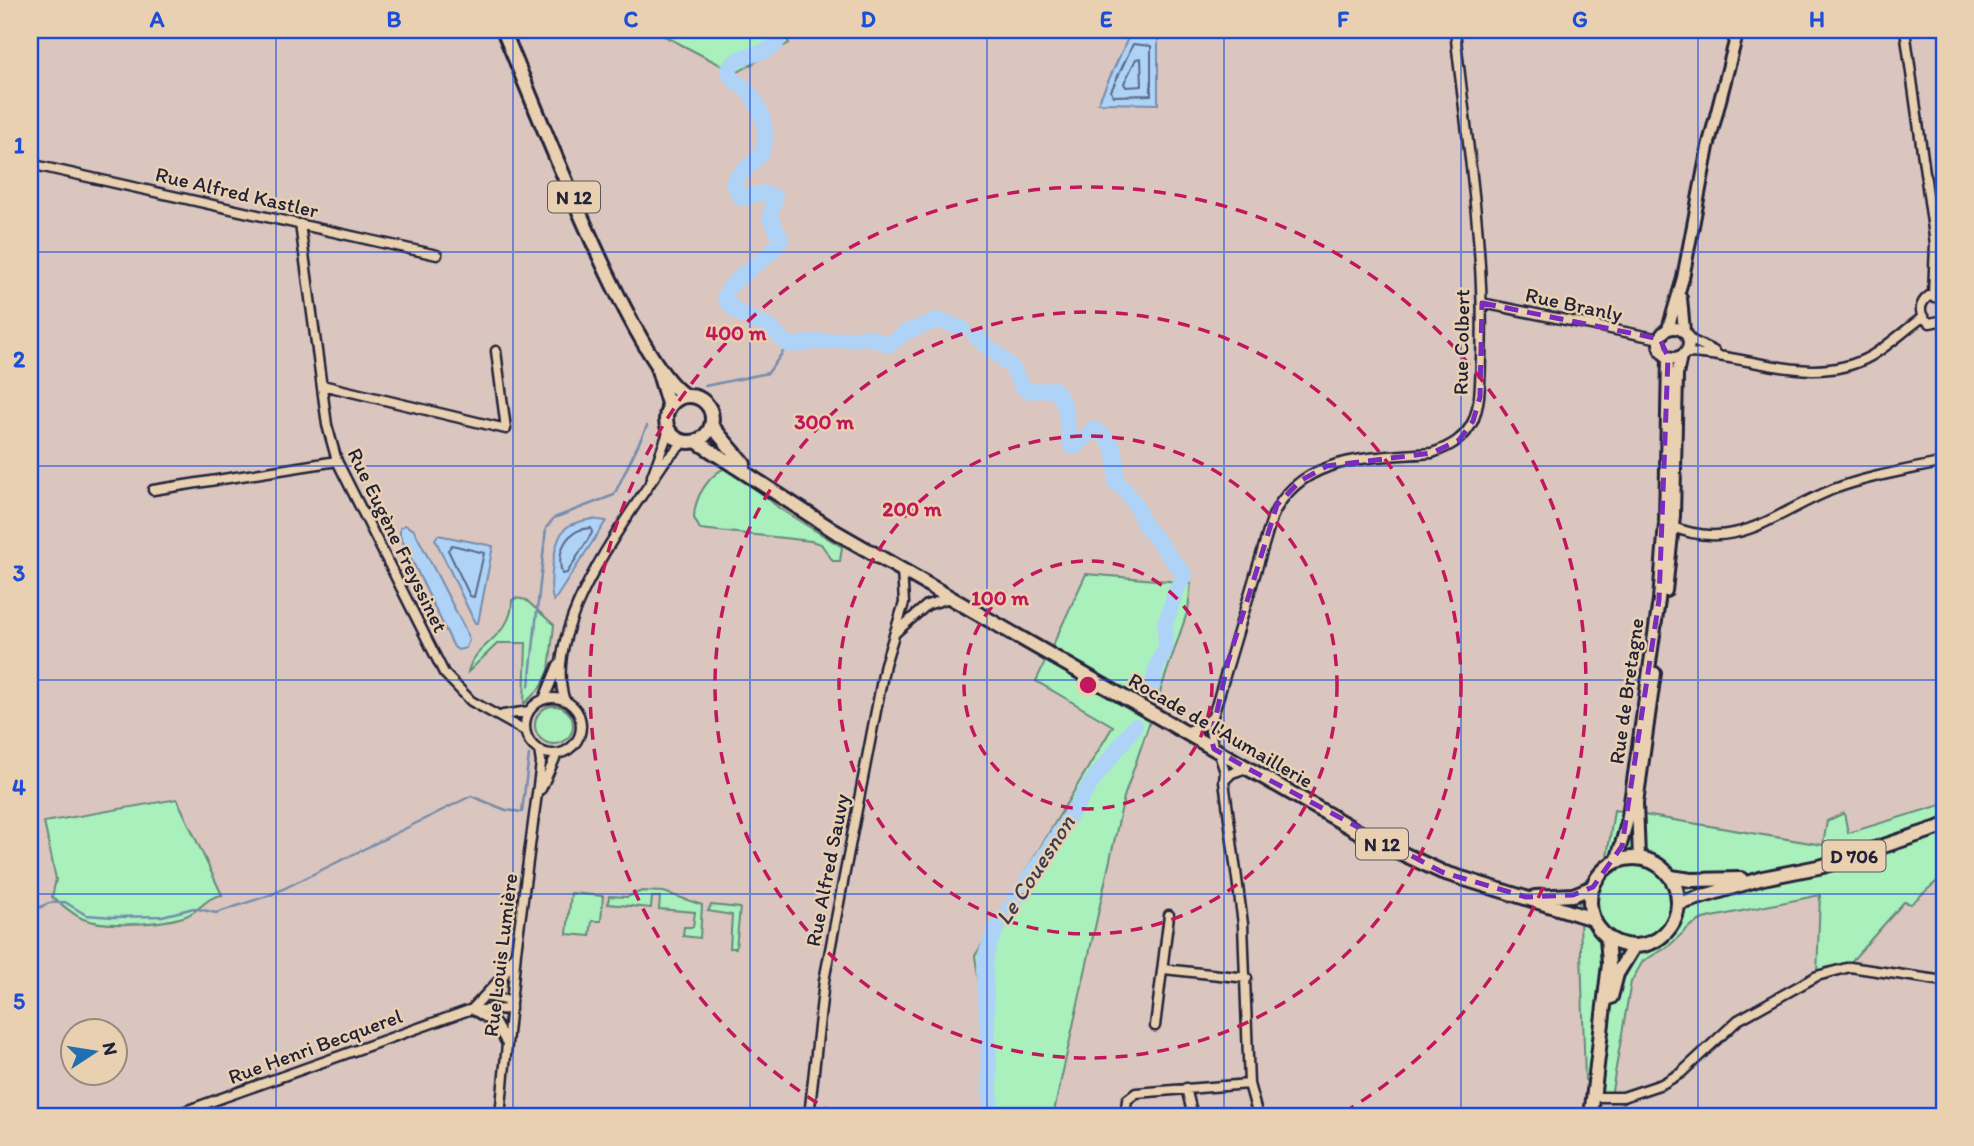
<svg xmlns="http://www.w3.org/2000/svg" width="1974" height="1146" font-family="Itim,sans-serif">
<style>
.green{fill:#a9f0bc;stroke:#66897c;stroke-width:2}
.water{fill:#aed3f7;stroke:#768cac;stroke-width:2}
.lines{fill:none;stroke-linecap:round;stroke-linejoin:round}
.shore{stroke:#5a6986;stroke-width:2}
.stream{stroke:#768cac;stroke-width:2.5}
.river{stroke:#aed3f7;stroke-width:16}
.minor-casing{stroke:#22223b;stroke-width:13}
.secondary-casing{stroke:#22223b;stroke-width:16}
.primary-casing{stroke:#22223b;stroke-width:18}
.minor{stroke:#e8d0b0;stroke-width:8}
.secondary{stroke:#e8d0b0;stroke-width:10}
.primary{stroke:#e8d0b0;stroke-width:12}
.marked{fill:none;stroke:#7b2cbf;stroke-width:5;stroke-dasharray:14 9;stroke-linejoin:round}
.grid{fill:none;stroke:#1d4ed8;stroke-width:2;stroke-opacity:0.55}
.ring{fill:none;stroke:#c2185b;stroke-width:3.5;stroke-dasharray:12 9}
.labels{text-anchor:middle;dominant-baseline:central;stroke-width:5;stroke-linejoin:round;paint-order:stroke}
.shield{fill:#e8d0b0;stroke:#5d565e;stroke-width:2}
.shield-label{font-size:19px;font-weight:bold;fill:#22223b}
.street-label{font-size:21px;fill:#22223b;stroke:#e8d0b0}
.water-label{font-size:23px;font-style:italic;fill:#373d57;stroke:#e8d0b0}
.centre{fill:#c2185b;stroke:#e8d0b0;stroke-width:3.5}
.ring-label{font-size:21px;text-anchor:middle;font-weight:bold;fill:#c2185b;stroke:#e8d0b0;stroke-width:5;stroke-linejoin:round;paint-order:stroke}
.neatline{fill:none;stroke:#1d4ed8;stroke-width:2.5}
.grid-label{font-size:23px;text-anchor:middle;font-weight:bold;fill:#1d4ed8}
</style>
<rect width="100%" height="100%" fill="#dac6bf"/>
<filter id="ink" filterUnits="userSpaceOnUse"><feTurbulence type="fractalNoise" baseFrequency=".0143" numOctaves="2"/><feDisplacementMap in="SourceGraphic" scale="14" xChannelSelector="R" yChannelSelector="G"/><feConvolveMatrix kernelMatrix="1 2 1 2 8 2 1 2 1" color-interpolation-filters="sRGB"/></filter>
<g filter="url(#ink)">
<path class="green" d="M 653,30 L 782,30 L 789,43 L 736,73 Z
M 730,466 L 780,509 L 842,547 L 840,561 L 833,561 L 821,544 L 811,541 L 700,529 L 694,518 C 694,497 710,472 730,466 Z
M 1086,574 L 1191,583 L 1188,610 L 1124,797 L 1053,1116 L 998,1116 L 975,956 L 1113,726 L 1036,681 Z
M 516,598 L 526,600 L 554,625 L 549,670 L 542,686 L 524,704 L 526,643 L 498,643 L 468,672 C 474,643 513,637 512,600 Z
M535 725a19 19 0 1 1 38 0a19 19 0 1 1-38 0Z
M 177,799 L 222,895 C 206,897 201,910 186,916 C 164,924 105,928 83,919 C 73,915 62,904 52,897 L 56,879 L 44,822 Z
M 1944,804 L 1944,875 L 1911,904 L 1904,902 L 1850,963 L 1837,965 L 1817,976 L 1820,895 L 1703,919 L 1690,926 L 1668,947 L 1643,961 L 1631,982 L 1610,1102 L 1585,1080 L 1579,887 L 1607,857 L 1614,810 L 1823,845 L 1827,821 L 1844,813 L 1848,833 Z
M 642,891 L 664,892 L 702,905 L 700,938 L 683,936 L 684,927 L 693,927 L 695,912 L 659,909 L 660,897 L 652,897 L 651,908 L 608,904 L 609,896 L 627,897 Z
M 571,893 L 603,896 L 601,921 L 592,921 L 590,936 L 567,934 Z
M 711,905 L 740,908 L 736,948 L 730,948 L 732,915 L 708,911 Z"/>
<path class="water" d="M 1129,36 L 1158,36 L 1158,104 L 1098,103 Z
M 592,519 L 606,521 L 554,601 C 547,590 554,537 566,528 C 572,522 584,521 592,519 Z
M 405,525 L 414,530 L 465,629 L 469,640 L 466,648 L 458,650 L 454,647 L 400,536 L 400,528 Z
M 438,535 L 493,546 L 478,623 L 475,623 L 435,539 Z"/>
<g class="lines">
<path class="shore" d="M 1133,44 L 1151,46 L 1151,95 L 1113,96 L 1111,91 Z
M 1141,58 L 1142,86 L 1126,87 L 1124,83 L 1136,59 Z
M 591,528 L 592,533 L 567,573 L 562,574 C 556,551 566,529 591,528 Z
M 452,545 L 484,553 L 474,597 L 470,596 L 448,550 Z"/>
<path class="stream" d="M 705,386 L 768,373 L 788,345
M 529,686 L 546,528 L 554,518 L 614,495 L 647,426
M 30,912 L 49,903 L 65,902 L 86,915 L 113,917 L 162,916 L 194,908 L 216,913 L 273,894 L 471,796 L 506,810 L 522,812 L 529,755"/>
<path class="river" d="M 779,30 C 782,61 738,47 729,70 C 732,84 744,84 750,94 C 762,110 770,133 762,151 C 755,166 739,169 733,184 L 741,198 L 763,193 L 775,197 L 770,217 L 781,239 C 771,261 728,277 725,297 C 734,316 750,317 767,326 C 775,330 781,339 788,345 L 870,337 L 889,345 L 906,332 L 938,320 L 962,328
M 976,337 L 1012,367 L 1022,387 L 1031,391 L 1055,389 L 1064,404 L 1071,446 L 1077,446 L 1093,429 C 1119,443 1116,456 1116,483 L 1124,489 L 1137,507 L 1143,523 L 1185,575 L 1177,588 L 1165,625 L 1166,647 L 1157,666 L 1150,696
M 991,1116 L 985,971 L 986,954 L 995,931 L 1094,779 L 1135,726"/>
<defs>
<path id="minor" d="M 1905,30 L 1935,244 L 1933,295
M 30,164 L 437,255
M 300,224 L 327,425 L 337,461 L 444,673 L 471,701 L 525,731
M 1944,299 L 1929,296 C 1918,304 1918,316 1930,323 L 1944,320
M 1482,303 L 1660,339
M 1689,339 L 1714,351
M 1685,353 C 1746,353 1813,389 1871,356 C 1889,345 1905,330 1923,317
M 322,385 L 506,429 L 496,351
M 652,476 L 669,430
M 153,490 L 337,461
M 1668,525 C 1736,555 1775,512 1834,489 C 1869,476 1908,470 1944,462
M 895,633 L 927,605 L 950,598
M525 726a28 28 0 1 1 56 0a28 28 0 1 1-56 0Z
M 544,699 L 558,665
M 565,701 C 540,630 627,519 665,461 L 685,441
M 503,715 L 529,711
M 1213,716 L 1272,518 C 1299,454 1373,458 1432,453 C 1449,447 1465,439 1473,421 C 1481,402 1480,379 1481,358 C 1486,249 1466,138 1455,30
M 1185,732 L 1204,725 L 1213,716 L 1210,731 L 1214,749
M 1218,751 L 1225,772 L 1224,781 L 1232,773 L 1247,768
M 1224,781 L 1243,924 L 1249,1084 L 1258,1116
M 541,789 L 557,754
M 1164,969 L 1247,978
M 487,996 L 505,1000 L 511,1007
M 472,1009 L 495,1023 L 506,1042
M 481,1010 L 511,1009
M 1155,1026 L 1169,915
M 1186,1088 L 1193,1116
M 1594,1097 L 1623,1097 L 1662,1084 L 1681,1073 L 1738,1020 L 1817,976 L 1850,967 L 1944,981
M 171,1116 L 472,1009 L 504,975 L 516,952
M 500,1116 L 516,952 L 541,763 L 539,750
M 809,1116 L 824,981 L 885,664 L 904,603 L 902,570
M 1125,1116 L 1127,1100 L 1136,1093 L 1249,1084"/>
<path id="secondary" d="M 1681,298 L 1684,331
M1659 343a15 15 0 1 1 30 0a15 15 0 1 1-30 0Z
M 1668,329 L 1683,278 L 1708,147 L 1738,30
M 1666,591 L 1674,516 L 1677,375 L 1681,356
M 1639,858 L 1637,803 L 1655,673
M 1616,862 L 1627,823 L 1659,600 L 1665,523 L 1668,357"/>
<path id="primary" d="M 503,30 C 531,94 635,369 686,396
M 658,370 L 669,407
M666 419a23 23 0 1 1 46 0a23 23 0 1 1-46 0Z
M 711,425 L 744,464
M 696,441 L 836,532 L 1371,839 L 1442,872 L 1593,919
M1590 902a44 44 0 1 1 88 0a44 44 0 1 1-88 0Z
M 1671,877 L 1691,880 L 1741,879
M 1535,897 L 1573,895 L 1593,887
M 1678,904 L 1763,878 L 1823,866 L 1944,826
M 1611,997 L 1617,974 L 1634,946
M 1591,1116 L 1609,964 L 1607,937"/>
</defs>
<use href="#minor" class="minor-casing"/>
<use href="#secondary" class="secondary-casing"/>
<use href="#primary" class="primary-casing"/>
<use href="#minor" class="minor"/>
<use href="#secondary" class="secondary"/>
<use href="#primary" class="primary"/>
</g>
</g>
<path class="marked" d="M 1482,303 L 1660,339 L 1668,357 L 1659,600 L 1622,846 L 1593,887 L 1573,895 L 1526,897 L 1442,872 L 1247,768 L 1214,749 L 1211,738 L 1228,662 L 1277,505 L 1300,481 L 1327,466 L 1432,453 L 1459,440 L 1473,421 L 1480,397 Z"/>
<path class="grid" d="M 276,30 L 276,1116M 513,30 L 513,1116M 750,30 L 750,1116M 987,30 L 987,1116M 1224,30 L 1224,1116M 1461,30 L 1461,1116M 1698,30 L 1698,1116M 30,252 L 1944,252M 30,466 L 1944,466M 30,680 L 1944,680M 30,894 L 1944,894"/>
<g class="ring">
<circle cx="1088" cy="685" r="124"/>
<circle cx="1088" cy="685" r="249"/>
<circle cx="1088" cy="685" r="373"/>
<path d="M835 1114A498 498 0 1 1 1341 1114"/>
</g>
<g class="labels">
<g class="shield">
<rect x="548" y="181.5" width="52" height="31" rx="5"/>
<rect x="1356" y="828.5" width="52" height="31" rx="5"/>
<rect x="1822.5" y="840.5" width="63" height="31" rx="5"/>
</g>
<g class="shield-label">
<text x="574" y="197">N 12</text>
<text x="1382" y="844">N 12</text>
<text x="1854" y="856">D 706</text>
</g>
<g class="street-label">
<text transform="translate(237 192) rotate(13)">Rue Alfred Kastler</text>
<text transform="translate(1574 304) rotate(12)">Rue Branly</text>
<text transform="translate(1461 342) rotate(-89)">Rue Colbert</text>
<text transform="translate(398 540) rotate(64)">Rue Eugène Freyssinet</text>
<text transform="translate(1626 691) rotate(-82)">Rue de Bretagne</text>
<text transform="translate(1221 730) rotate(30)">Rocade de l'Aumaillerie</text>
<text transform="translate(827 870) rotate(-79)">Rue Alfred Sauvy</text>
<text transform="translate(500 955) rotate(-83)">Rue Louis Lumière</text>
<text transform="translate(315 1046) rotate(-20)">Rue Henri Becquerel</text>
</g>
<g class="water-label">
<text transform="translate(1035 870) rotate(-57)">Le Couesnon</text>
</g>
</g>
<circle cx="1088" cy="685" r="10" class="centre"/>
<g class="ring-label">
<text x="736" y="340">400 m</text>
<text x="824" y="429">300 m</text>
<text x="912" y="516">200 m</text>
<text x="1000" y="605">100 m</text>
</g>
<rect width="1974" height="1146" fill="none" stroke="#e8d0b0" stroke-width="77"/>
<g transform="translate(94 1052) rotate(78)"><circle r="33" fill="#e8d0b0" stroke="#998a81" stroke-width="2"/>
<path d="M0-5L12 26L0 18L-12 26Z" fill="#1f6fb2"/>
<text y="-10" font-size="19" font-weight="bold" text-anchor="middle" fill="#22223b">N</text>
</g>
<rect x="38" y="38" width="1898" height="1070" class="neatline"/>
<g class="grid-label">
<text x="157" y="27">A</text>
<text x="394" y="27">B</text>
<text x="631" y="27">C</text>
<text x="868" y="27">D</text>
<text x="1106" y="27">E</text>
<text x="1343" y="27">F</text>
<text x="1580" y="27">G</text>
<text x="1817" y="27">H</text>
<text x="19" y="153">1</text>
<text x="19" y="367">2</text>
<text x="19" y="581">3</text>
<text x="19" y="795">4</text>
<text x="19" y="1009">5</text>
</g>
</svg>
